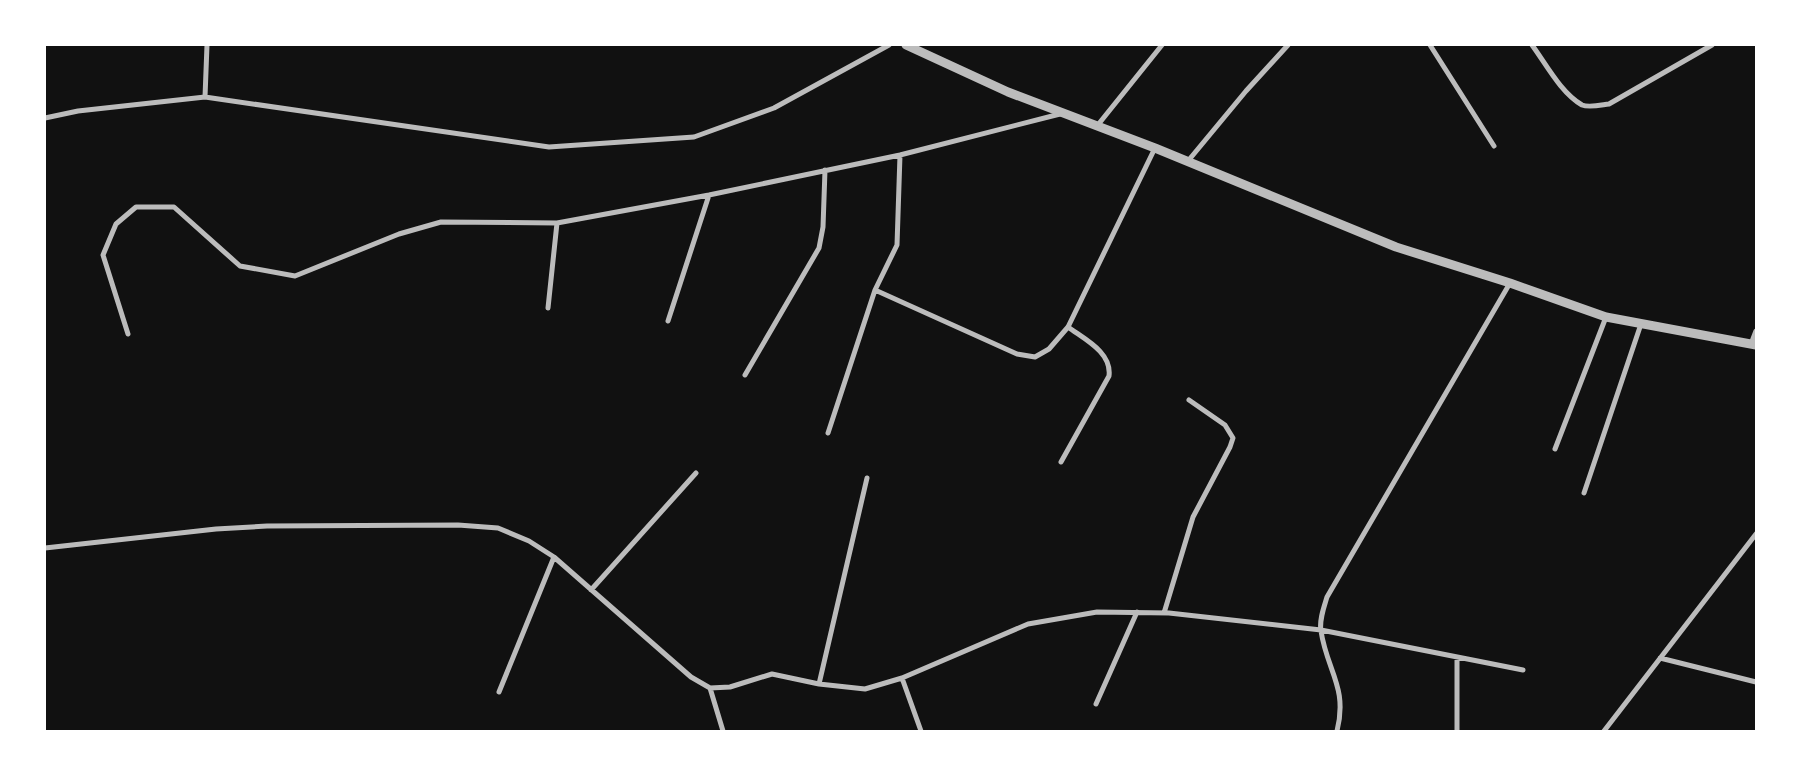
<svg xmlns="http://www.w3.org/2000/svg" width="1801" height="776" font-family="Cabin,sans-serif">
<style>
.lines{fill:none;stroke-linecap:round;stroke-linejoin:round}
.minor{stroke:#bcbcbc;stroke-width:5}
.tertiary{stroke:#bcbcbc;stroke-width:9}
</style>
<rect width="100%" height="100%" fill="#111"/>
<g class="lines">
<path class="minor" d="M 1430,45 L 1494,146
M 1532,45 C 1546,64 1561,93 1582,105 C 1589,108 1601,105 1609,104 L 1712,45
M 205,97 L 549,147 L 694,137 L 774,108 L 889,45
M 45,118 L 78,111 L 205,97 L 207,45
M 1097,126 L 1162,45
M 1188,161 L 1246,91 L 1288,45
M 875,290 L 1017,354 L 1035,357 L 1049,349 L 1068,327 L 1155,148
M 548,308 L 557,223
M 668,321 L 709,195
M 128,334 L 103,255 L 116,224 L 136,207 L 174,207 L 240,266 L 295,276 L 399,234 L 441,222 L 557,223 L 709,195 L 900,155 L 1060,114
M 1751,344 L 1756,331
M 745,375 L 819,248 L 823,227 L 825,170
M 828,433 L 875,290 L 897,245 L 900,155
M 1555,449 L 1606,317
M 1061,462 L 1109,376 C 1112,352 1084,339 1068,327
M 1584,493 L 1641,324
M 45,548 L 216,529 L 267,526 L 458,525 L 498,528 L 529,541 L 554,557 L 691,677 L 710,688 L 723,731
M 591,590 L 696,473
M 1164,613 L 1193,517 L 1230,447 L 1233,438 L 1225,425 L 1189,400
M 1660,658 L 1756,682
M 902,678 L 921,731
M 819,684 L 867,478
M 710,688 L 730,687 L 772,674 L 819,684 L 865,689 L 902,678 L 1028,624 L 1097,612 L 1169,613 L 1321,630 L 1523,670
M 499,692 L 554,557
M 1096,704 L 1137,612
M 1337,731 C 1348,687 1327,671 1321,631 C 1319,620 1324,607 1327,597 L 1510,283
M 1457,731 L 1457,658
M 1604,731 L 1756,534"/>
<path class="tertiary" d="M 906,45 L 1008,92 L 1155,148 L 1396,247 L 1510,283 L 1606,317 L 1756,345"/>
</g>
<rect width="1801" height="776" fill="none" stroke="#ffffff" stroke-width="92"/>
</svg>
